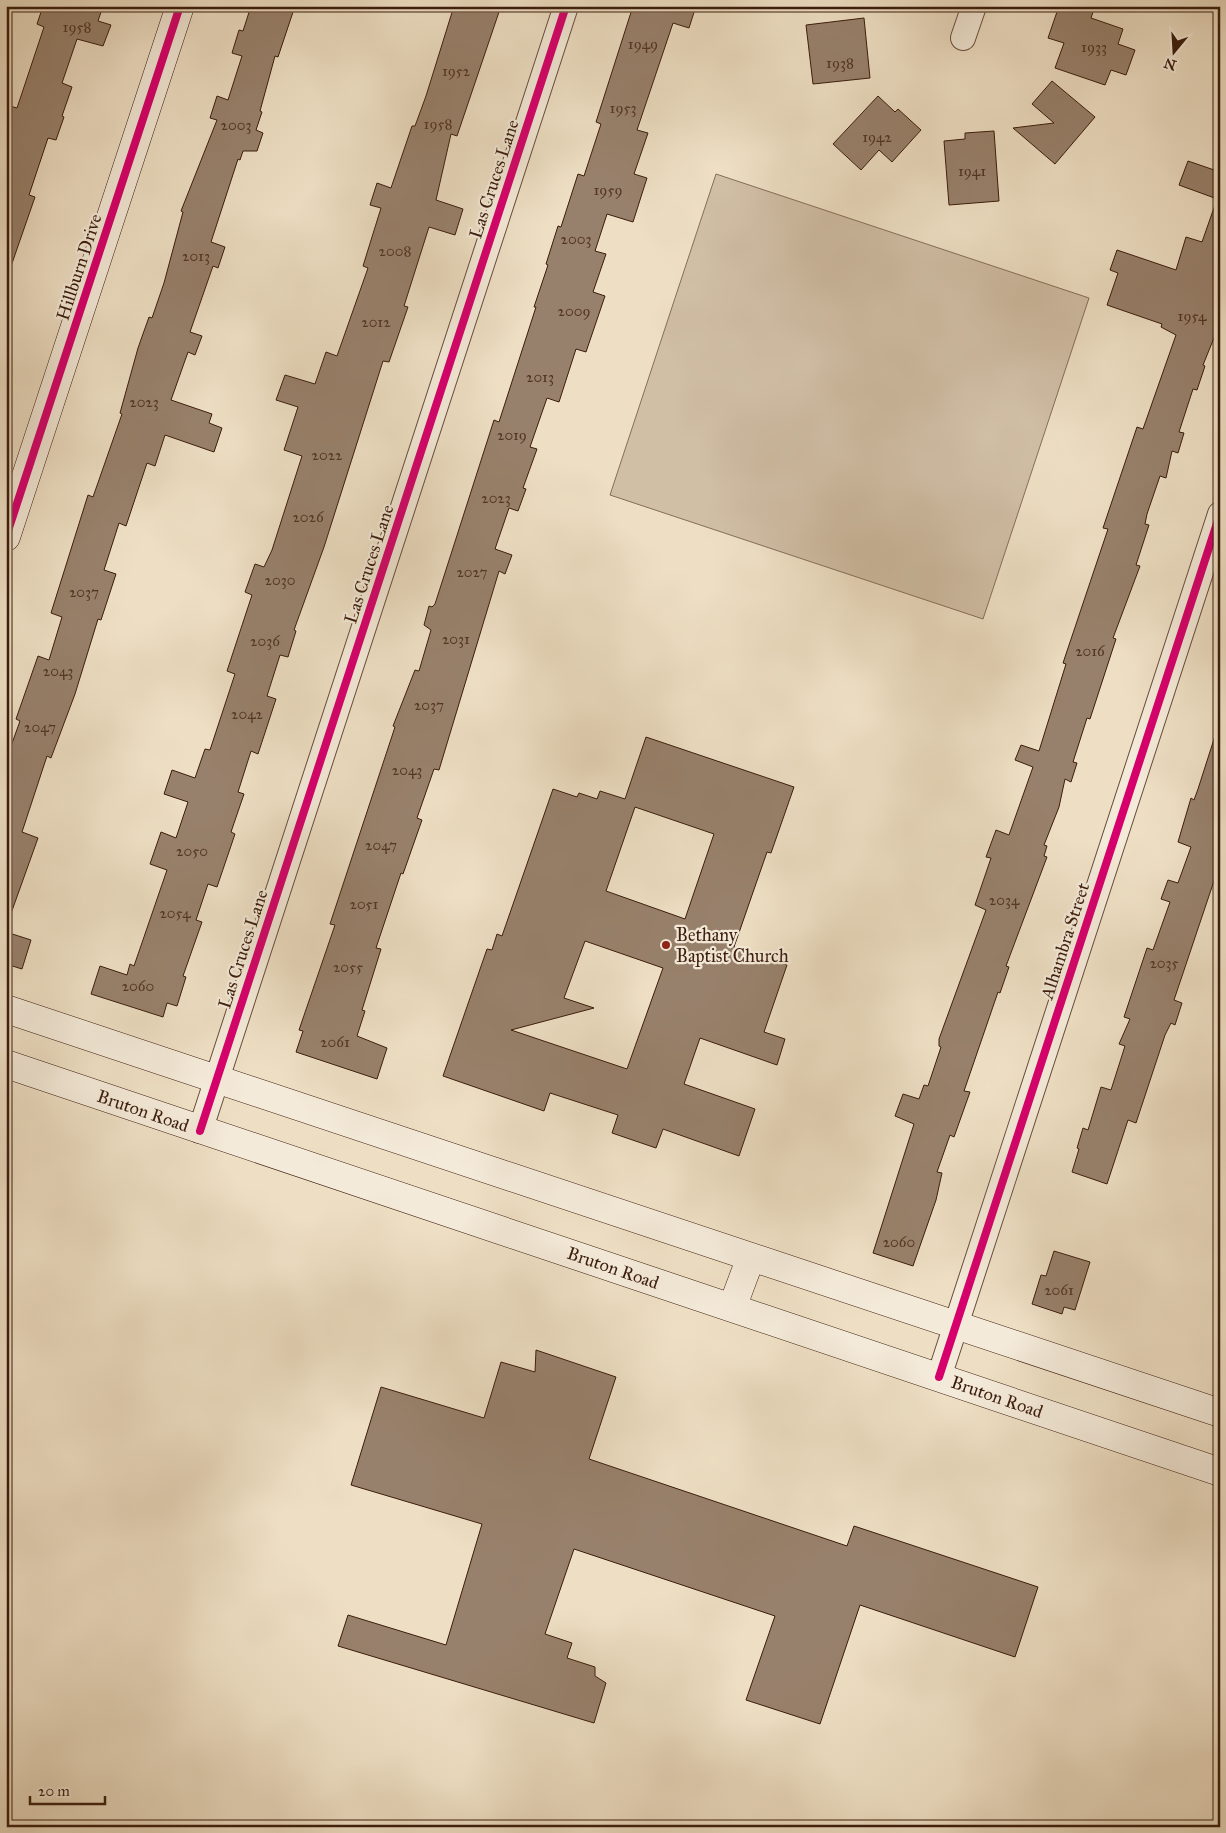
<svg xmlns="http://www.w3.org/2000/svg" width="1226" height="1833" font-family="'IM FELL Great Primer',serif">
<style>
.green{fill:#d0bea5;stroke:#866d58}
.building{fill:#98816c;stroke:#3b1c0c;fill-rule:evenodd}
.lines{fill:none;stroke-linecap:round;stroke-linejoin:round}
.street-casing{stroke:#684d3a;stroke-width:26}
.secondary-casing{stroke:#3b1c0c;stroke-width:29}
.street{stroke:#f4ead9;stroke-width:24}
.secondary{stroke:#f4ead9;stroke-width:28}
.cycleway-casing{stroke:#f4ead9;stroke-width:11}
.cycleway{stroke:#d6006c;stroke-width:8}
.poi-dot{fill:#8f2418;stroke:#f4ead9;stroke-width:2}
.labels{text-anchor:middle;dominant-baseline:central;stroke-width:4.5;stroke-linejoin:round;paint-order:stroke}
.number-label{font-size:15px;fill:#523524}
.street-label{font-size:18px;fill:#3b1c0c;stroke:#f4ead9}
.poi-label{font-size:18px;fill:#3b1c0c;stroke:#f4ead9;text-anchor:start}
</style>
<rect width="100%" height="100%" fill="#eedfc4"/>
<filter id="stains"><feTurbulence type="fractalNoise" baseFrequency=".004" numOctaves="4"/><feColorMatrix values="0 0 0 0 .2 0 0 0 0 .09 0 0 0 0 .02 0 0 0 .5 -.17"/></filter>
<radialGradient id="worn" r=".72"><stop offset=".6" stop-color="#630" stop-opacity="0"/><stop offset="1" stop-color="#630" stop-opacity=".3"/></radialGradient>
<path class="green" d="M 716,174 L 1089,298 L 983,619 L 610,495 Z"/>
<path class="building" d="M 43,6 L 103,6 L 98,21 L 111,25 L 103,46 L 77,39 L 62,83 L 72,87 L 62,116 L 64,117 L 56,140 L 48,138 L 29,195 L 35,197 L 9,272 L 6,271 L 6,105 L 17,108 L 44,27 L 37,24 Z
M 251,6 L 295,6 L 278,57 L 275,56 L 260,111 L 262,112 L 256,130 L 263,133 L 257,151 L 243,151 L 240,160 L 238,159 L 211,242 L 225,247 L 218,268 L 213,266 L 190,332 L 202,336 L 195,355 L 188,352 L 171,400 L 212,414 L 209,423 L 222,428 L 214,452 L 165,435 L 155,466 L 147,463 L 126,526 L 119,523 L 104,570 L 116,574 L 101,620 L 98,619 L 75,694 L 51,758 L 47,756 L 22,832 L 38,838 L 9,919 L 6,918 L 6,760 L 20,721 L 16,719 L 38,656 L 49,660 L 62,617 L 51,613 L 88,495 L 93,497 L 122,414 L 120,413 L 138,348 L 149,317 L 152,318 L 164,283 L 183,212 L 181,211 L 217,120 L 210,118 L 217,96 L 228,100 L 242,56 L 232,53 L 239,30 L 243,31 Z
M 454,6 L 501,6 L 457,136 L 451,134 L 436,200 L 463,209 L 455,235 L 429,227 L 404,306 L 408,307 L 389,362 L 383,361 L 324,547 L 294,630 L 296,631 L 288,657 L 280,655 L 267,696 L 276,699 L 258,754 L 251,751 L 238,792 L 244,794 L 231,832 L 235,834 L 217,887 L 208,884 L 196,920 L 202,922 L 183,976 L 186,977 L 177,1006 L 167,1003 L 163,1017 L 91,994 L 100,966 L 127,975 L 130,964 L 134,966 L 167,870 L 150,864 L 161,832 L 176,838 L 188,802 L 164,794 L 172,770 L 195,778 L 205,749 L 210,750 L 235,674 L 227,671 L 252,595 L 245,592 L 255,564 L 264,567 L 272,550 L 302,456 L 284,450 L 298,407 L 276,400 L 285,375 L 315,384 L 326,352 L 337,356 L 368,268 L 363,266 L 381,208 L 370,205 L 377,183 L 391,188 L 412,126 L 415,126 L 426,96 Z
M 633,6 L 696,6 L 689,28 L 673,23 L 637,130 L 648,133 L 634,174 L 647,178 L 633,222 L 607,214 L 595,251 L 606,254 L 593,292 L 605,296 L 586,352 L 576,349 L 559,402 L 547,398 L 530,447 L 537,449 L 523,488 L 526,489 L 518,511 L 509,508 L 495,549 L 512,555 L 505,574 L 499,571 L 439,770 L 434,769 L 417,818 L 422,820 L 403,874 L 401,873 L 376,948 L 381,949 L 362,1010 L 365,1011 L 357,1036 L 387,1048 L 377,1079 L 296,1052 L 303,1031 L 299,1030 L 335,925 L 330,924 L 395,727 L 393,726 L 415,670 L 419,671 L 431,630 L 424,625 L 429,606 L 432,607 L 435,604 L 494,420 L 499,422 L 536,307 L 534,307 L 548,265 L 546,264 L 558,226 L 561,227 L 578,174 L 584,176 L 601,124 L 596,122 Z
M 1059,6 L 1095,6 L 1091,18 L 1123,29 L 1118,44 L 1135,50 L 1126,75 L 1111,70 L 1105,85 L 1055,68 L 1064,43 L 1048,38 Z
M 864,18 L 870,78 L 813,84 L 806,25 Z
M 1052,81 L 1095,117 L 1055,164 L 1013,128 L 1054,123 L 1032,104 Z
M 878,96 L 895,112 L 898,109 L 921,130 L 892,162 L 879,150 L 861,170 L 833,144 Z
M 994,131 L 999,201 L 949,205 L 944,141 L 965,139 L 965,133 Z
M 1188,161 L 1220,172 L 1220,200 L 1179,185 Z
M 1216,202 L 1220,202 L 1220,323 L 1203,365 L 1205,366 L 1197,390 L 1193,389 L 1179,432 L 1184,433 L 1178,453 L 1172,451 L 1166,478 L 1160,476 L 1147,514 L 1145,524 L 1149,525 L 1136,565 L 1140,566 L 1113,638 L 1116,639 L 1090,719 L 1087,718 L 1073,762 L 1077,763 L 1071,782 L 1065,779 L 1059,807 L 1044,845 L 1047,846 L 1044,856 L 1047,857 L 1006,966 L 1009,967 L 1000,993 L 998,992 L 964,1091 L 970,1092 L 954,1137 L 950,1135 L 937,1172 L 942,1173 L 936,1200 L 913,1266 L 873,1253 L 914,1124 L 895,1116 L 903,1094 L 919,1099 L 924,1085 L 928,1086 L 941,1047 L 939,1046 L 939,1039 L 986,910 L 975,905 L 991,858 L 986,857 L 996,830 L 1009,835 L 1033,767 L 1015,760 L 1021,745 L 1039,751 L 1066,664 L 1063,663 L 1108,529 L 1103,528 L 1137,427 L 1143,429 L 1176,335 L 1161,327 L 1162,324 L 1107,305 L 1118,273 L 1110,270 L 1117,250 L 1176,270 L 1186,237 L 1202,242 Z
M 1215,736 L 1220,736 L 1220,863 L 1174,1000 L 1182,1003 L 1175,1025 L 1171,1023 L 1165,1035 L 1136,1123 L 1128,1120 L 1107,1184 L 1072,1172 L 1079,1149 L 1077,1148 L 1083,1128 L 1088,1130 L 1101,1087 L 1111,1090 L 1125,1046 L 1119,1044 L 1130,1019 L 1124,1017 L 1147,948 L 1153,950 L 1170,902 L 1161,899 L 1168,880 L 1178,883 L 1191,847 L 1178,842 L 1191,798 L 1194,800 L 1198,789 Z
M 646,737 L 794,787 L 771,853 L 767,852 L 734,947 L 787,965 L 764,1032 L 785,1039 L 777,1065 L 700,1038 L 684,1084 L 755,1109 L 739,1156 L 663,1129 L 656,1148 L 612,1133 L 618,1115 L 550,1093 L 544,1111 L 443,1076 L 487,949 L 492,950 L 497,934 L 502,936 L 553,789 L 577,797 L 579,793 L 597,799 L 600,791 L 625,799 ZM 635,807 L 714,834 L 685,919 L 606,891 ZM 585,941 L 663,968 L 627,1069 L 511,1030 L 594,1008 L 564,998 Z
M 6,932 L 31,940 L 22,969 L 6,964 Z
M 1054,1251 L 1090,1262 L 1075,1310 L 1064,1307 L 1062,1314 L 1032,1304 L 1041,1275 L 1046,1276 Z
M 536,1350 L 616,1377 L 589,1459 L 847,1546 L 854,1526 L 1038,1587 L 1015,1657 L 860,1605 L 820,1724 L 746,1700 L 775,1616 L 574,1549 L 545,1634 L 572,1643 L 567,1658 L 595,1667 L 595,1676 L 606,1683 L 594,1723 L 338,1646 L 348,1615 L 446,1645 L 482,1524 L 351,1485 L 381,1387 L 484,1418 L 501,1362 L 535,1372 Z"/>
<g class="lines">
<defs>
<path id="street" d="M 963,38 L 974,6
M 200,1131 L 566,6
M 939,1377 L 1220,514"/>
<path id="secondary" d="M 6,537 L 180,6
M 6,1009 L 1220,1413
M 6,1064 L 1220,1472
M 732,1308 L 751,1257"/>
</defs>
<use href="#street" class="street-casing"/>
<use href="#secondary" class="secondary-casing"/>
<use href="#street" class="street"/>
<use href="#secondary" class="secondary"/>
<defs>
<path id="cycleway" d="M 6,537 L 180,6
M 200,1131 L 566,6
M 939,1377 L 1220,514"/>
</defs>
<use href="#cycleway" class="cycleway-casing"/>
<use href="#cycleway" class="cycleway"/>
</g>
<circle class="poi-dot" cx="666" cy="945" r="5"/>
<g class="labels">
<g class="number-label">
<text x="77" y="27">1958</text>
<text x="643" y="44">1949</text>
<text x="1094" y="47">1933</text>
<text x="840" y="63">1938</text>
<text x="456" y="71">1952</text>
<text x="623" y="108">1953</text>
<text x="438" y="124">1958</text>
<text x="236" y="125">2003</text>
<text x="877" y="137">1942</text>
<text x="972" y="171">1941</text>
<text x="608" y="190">1959</text>
<text x="576" y="239">2003</text>
<text x="395" y="251">2008</text>
<text x="196" y="256">2013</text>
<text x="574" y="311">2009</text>
<text x="1192" y="316">1954</text>
<text x="376" y="322">2012</text>
<text x="540" y="377">2013</text>
<text x="144" y="402">2023</text>
<text x="512" y="435">2019</text>
<text x="327" y="455">2022</text>
<text x="496" y="498">2023</text>
<text x="308" y="517">2026</text>
<text x="472" y="572">2027</text>
<text x="280" y="580">2030</text>
<text x="84" y="592">2037</text>
<text x="456" y="639">2031</text>
<text x="265" y="641">2036</text>
<text x="1090" y="651">2016</text>
<text x="58" y="671">2043</text>
<text x="429" y="705">2037</text>
<text x="247" y="714">2042</text>
<text x="40" y="727">2047</text>
<text x="407" y="770">2043</text>
<text x="381" y="845">2047</text>
<text x="192" y="851">2050</text>
<text x="1004" y="900">2034</text>
<text x="364" y="904">2051</text>
<text x="175" y="913">2054</text>
<text x="1164" y="963">2035</text>
<text x="348" y="967">2055</text>
<text x="138" y="986">2060</text>
<text x="335" y="1042">2061</text>
<text x="899" y="1242">2060</text>
<text x="1059" y="1290">2061</text>
</g>
<g class="street-label">
<text transform="translate(494 179) rotate(-72)">Las Cruces Lane</text>
<text transform="translate(79 267) rotate(-72)">Hillburn Drive</text>
<text transform="translate(369 564) rotate(-72)">Las Cruces Lane</text>
<text transform="translate(1065 941) rotate(-72)">Alhambra Street</text>
<text transform="translate(243 949) rotate(-72)">Las Cruces Lane</text>
<text transform="translate(143 1111) rotate(19)">Bruton Road</text>
<text transform="translate(613 1268) rotate(19)">Bruton Road</text>
<text transform="translate(997 1397) rotate(19)">Bruton Road</text>
</g>
<g class="poi-label">
<text x="676" y="935">Bethany<tspan x="676" dy="21">Baptist Church</tspan></text>
</g>
</g>
<rect width="1226" height="1833" fill="none" stroke="#eedfc4" stroke-width="25"/>
<rect x="8" y="8" width="1211" height="1818" fill="none" stroke="#3b1c0c" stroke-width="2.5"/>
<rect x="12" y="12" width="1201" height="1808" fill="none" stroke="#3b1c0c"/>
<g transform="translate(1174 52) rotate(198)" stroke="#f4ead9" stroke-width="4" paint-order="stroke">
<path d="M0-4L9 19L0 12L-9 19Z" fill="#3b1c0c"/>
<text y="-8" font-size="14" font-weight="bold" text-anchor="middle" fill="#3b1c0c">N</text>
</g>
<path d="M30 1796v8h75v-8" fill="none" stroke="#3b1c0c" stroke-width="2.5"/>
<text x="38" y="1796" font-size="15" fill="#3b1c0c" stroke="#f4ead9" stroke-width="4" paint-order="stroke">20 m</text>
<rect width="100%" height="100%" filter="url(#stains)"/>
<rect width="100%" height="100%" fill="url(#worn)"/>
</svg>
